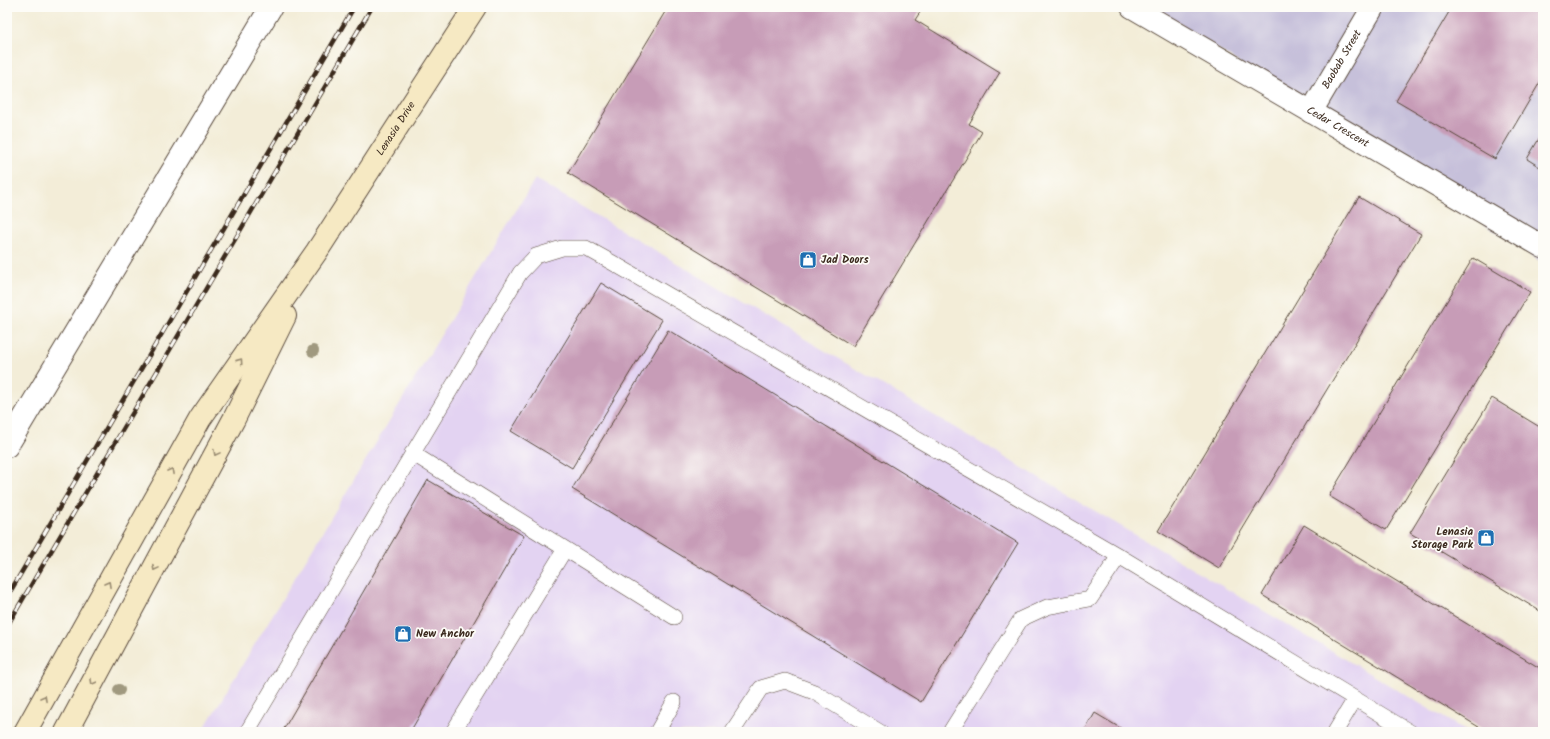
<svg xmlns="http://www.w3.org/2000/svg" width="1550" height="739" font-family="Kalam,sans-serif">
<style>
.built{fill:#e3d3f2}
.industrial{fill:#c6c0da}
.building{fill:#c79cb7}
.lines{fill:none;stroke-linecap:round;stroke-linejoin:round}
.lane-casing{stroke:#57473a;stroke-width:16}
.street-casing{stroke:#57473a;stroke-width:24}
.secondary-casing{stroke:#57473a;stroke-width:24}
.lane{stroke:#fff;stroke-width:15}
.street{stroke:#fff;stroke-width:22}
.secondary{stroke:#f6e9c3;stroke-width:22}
.rail-casing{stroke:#3b2a1e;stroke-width:4.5}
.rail{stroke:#fdfcf7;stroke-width:3;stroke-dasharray:9;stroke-linecap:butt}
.tree{fill:#a0997f}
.oneway{stroke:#988a70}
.labels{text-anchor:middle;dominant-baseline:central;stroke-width:3.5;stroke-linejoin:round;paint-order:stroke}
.street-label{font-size:11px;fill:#3b2a1e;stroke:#fdfcf7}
.poi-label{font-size:11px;font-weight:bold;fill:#3b2a1e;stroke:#fdfcf7;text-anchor:start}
</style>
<rect width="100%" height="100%" fill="#fdfcf7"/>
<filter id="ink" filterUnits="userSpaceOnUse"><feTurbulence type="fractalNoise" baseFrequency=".025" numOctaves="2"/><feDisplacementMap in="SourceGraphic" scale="8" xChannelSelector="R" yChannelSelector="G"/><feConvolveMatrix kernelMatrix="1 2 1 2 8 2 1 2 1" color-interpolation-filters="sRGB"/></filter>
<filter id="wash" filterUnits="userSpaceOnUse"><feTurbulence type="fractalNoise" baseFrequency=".012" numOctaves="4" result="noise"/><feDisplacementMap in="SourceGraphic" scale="16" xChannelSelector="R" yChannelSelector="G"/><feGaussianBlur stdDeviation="0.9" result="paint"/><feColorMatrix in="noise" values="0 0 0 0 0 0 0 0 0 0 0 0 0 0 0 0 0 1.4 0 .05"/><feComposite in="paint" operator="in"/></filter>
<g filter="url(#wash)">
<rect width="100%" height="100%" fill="#f3edd8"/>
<path class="built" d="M 535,179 L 1468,732 L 202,732 Z"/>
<path class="industrial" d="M 1154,7 L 1543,7 L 1543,263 Z"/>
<g id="blocks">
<path class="building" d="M 668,7 L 918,7 L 922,9 L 915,20 L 1000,72 L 969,124 L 982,132 L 853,346 L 568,173 Z
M 1452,7 L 1543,7 L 1543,77 L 1495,159 L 1396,101 Z
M 1543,132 L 1543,169 L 1527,159 Z
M 1359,197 L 1421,234 L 1219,568 L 1158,531 Z
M 1473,258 L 1530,292 L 1386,530 L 1329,496 Z
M 601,283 L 662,320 L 572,468 L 511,431 Z
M 668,330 L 1018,543 L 921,702 L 572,489 Z
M 1492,398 L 1543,429 L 1543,606 L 1540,611 L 1410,533 Z
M 428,480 L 524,536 L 410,732 L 282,732 Z
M 1304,525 L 1543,670 L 1543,732 L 1487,732 L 1262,595 Z
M 1095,713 L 1127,732 L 1084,732 Z"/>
</g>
</g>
<g filter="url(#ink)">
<use href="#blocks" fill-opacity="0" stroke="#57473a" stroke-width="1"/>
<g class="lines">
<defs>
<path id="lane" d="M 412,453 L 674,617
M 247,732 L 520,273 L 536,256 L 562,248 L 586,248 L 613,263 L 1119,556 L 1410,732
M 453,732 L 565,549
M 657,732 L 674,702
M 732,732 L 761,688 L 785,681 L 814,692 L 880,732
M 950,732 L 1021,619 L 1047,607 L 1090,599 L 1119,556
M 1335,732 L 1355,699"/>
<g id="street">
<path id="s1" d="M 1132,7 L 1543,247"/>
<path id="s2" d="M 1311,112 L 1373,7"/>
<path d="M 7,446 L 271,7"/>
</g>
<g id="secondary">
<path id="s3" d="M 25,732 L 200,419 L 317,251 L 475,7"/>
<path d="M 66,732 L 234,419 L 285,316"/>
</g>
</defs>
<use href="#lane" class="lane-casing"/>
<use href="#street" class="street-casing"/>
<use href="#secondary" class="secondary-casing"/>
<use href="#lane" class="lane"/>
<use href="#street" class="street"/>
<use href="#secondary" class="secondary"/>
<defs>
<path id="rail" d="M 7,597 L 354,7
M 7,626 L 372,7"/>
</defs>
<use href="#rail" class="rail-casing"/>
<use href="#rail" class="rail"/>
</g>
<g class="tree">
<circle cx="313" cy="351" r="6"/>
<circle cx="119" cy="690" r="6"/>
</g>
<defs><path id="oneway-chevron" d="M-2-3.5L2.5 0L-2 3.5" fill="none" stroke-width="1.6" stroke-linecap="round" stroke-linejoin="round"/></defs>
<g class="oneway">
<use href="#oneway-chevron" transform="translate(240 361) rotate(-55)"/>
<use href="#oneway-chevron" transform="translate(216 453) rotate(118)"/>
<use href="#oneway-chevron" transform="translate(171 471) rotate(-61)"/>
<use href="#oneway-chevron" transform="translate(155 568) rotate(118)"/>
<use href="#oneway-chevron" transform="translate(108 584) rotate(-61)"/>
<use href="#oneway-chevron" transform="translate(93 682) rotate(119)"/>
<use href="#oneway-chevron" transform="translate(44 698) rotate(-61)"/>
</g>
</g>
<defs>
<symbol id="shop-square" viewBox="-11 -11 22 22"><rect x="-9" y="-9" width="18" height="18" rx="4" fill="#1f6fb2" stroke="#fdfcf7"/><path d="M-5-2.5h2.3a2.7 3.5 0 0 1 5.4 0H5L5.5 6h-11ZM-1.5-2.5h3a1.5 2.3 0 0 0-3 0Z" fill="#fff"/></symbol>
</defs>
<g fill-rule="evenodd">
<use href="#shop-square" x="798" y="250" width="20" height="20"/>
<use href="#shop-square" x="1476" y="528" width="20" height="20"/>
<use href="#shop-square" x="393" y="624" width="20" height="20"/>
</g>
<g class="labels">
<g class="street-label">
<text stroke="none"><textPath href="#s2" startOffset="61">Baobab Street</textPath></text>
<text stroke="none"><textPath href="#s1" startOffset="238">Cedar Crescent</textPath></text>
<text stroke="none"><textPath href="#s3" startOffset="709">Lenasia Drive</textPath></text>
</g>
<g class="poi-label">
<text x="821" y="260">Jad Doors</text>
<text x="1473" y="532" text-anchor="end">Lenasia<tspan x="1473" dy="13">Storage Park</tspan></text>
<text x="416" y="634">New Anchor</text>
</g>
</g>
<rect width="1550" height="739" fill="none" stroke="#fdfcf7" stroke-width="24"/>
</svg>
